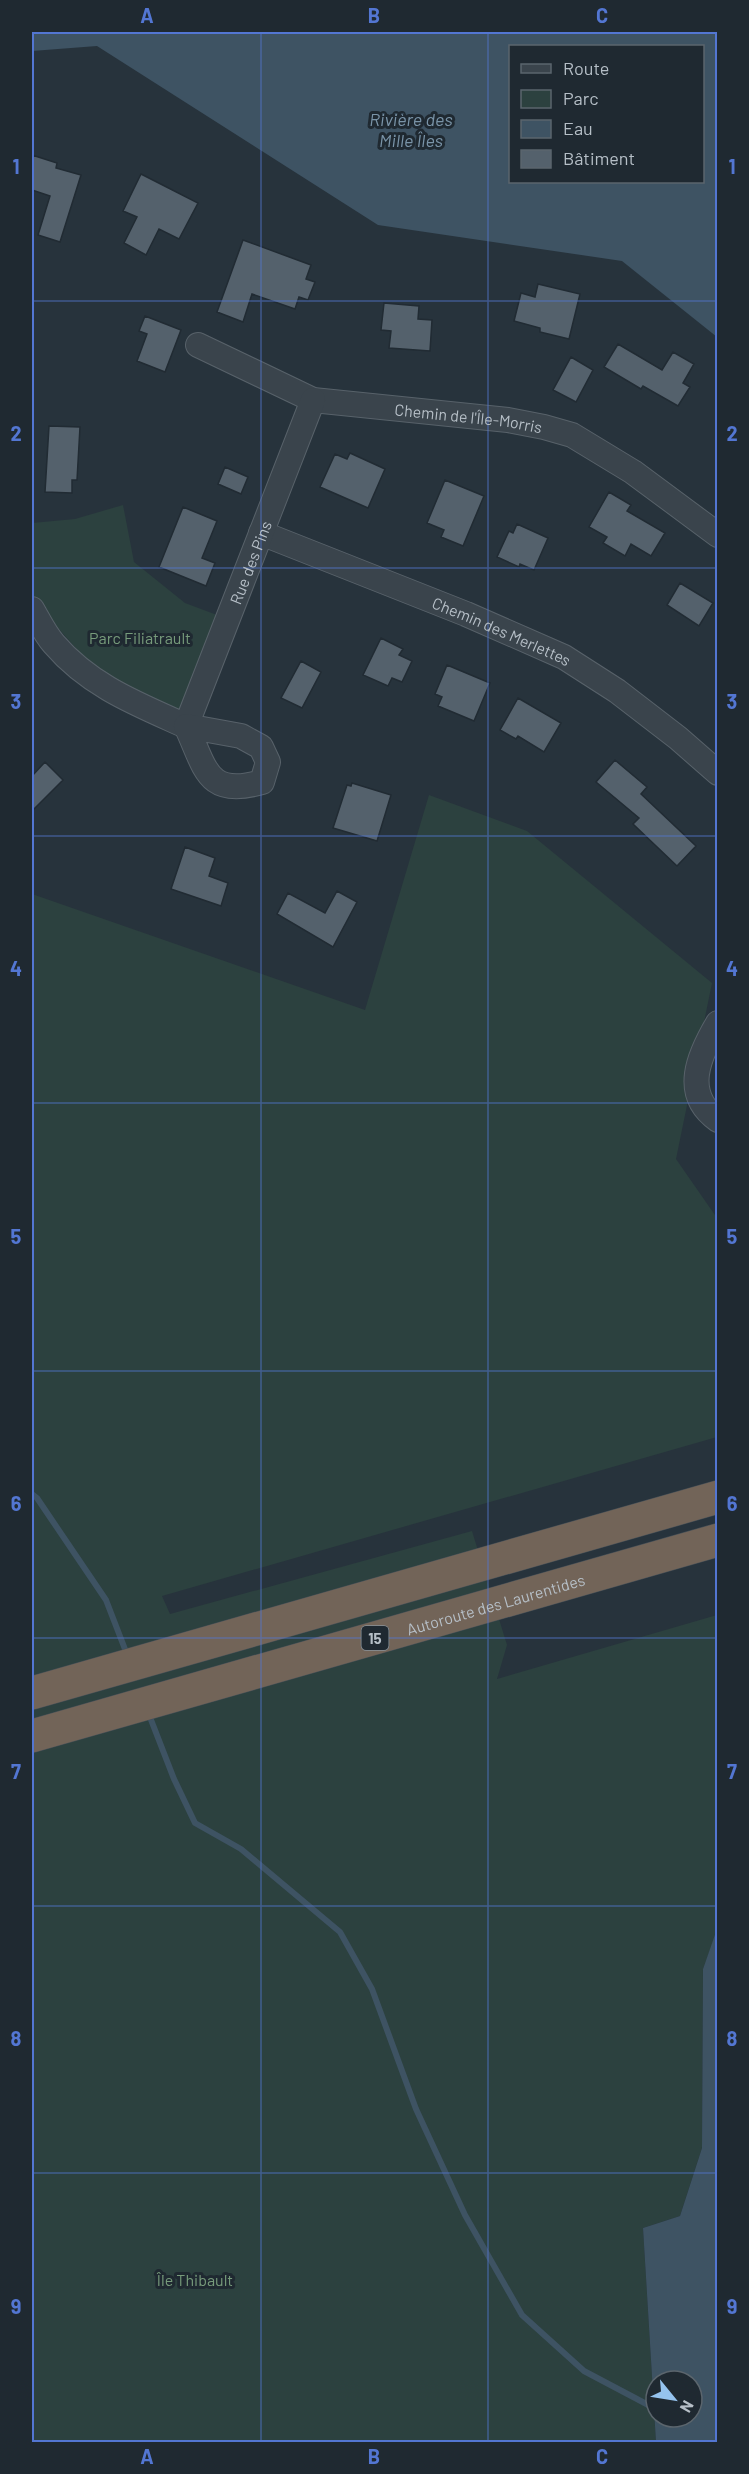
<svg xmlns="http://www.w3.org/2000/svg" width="749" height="2474" font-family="Barlow,sans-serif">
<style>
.green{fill:#2c413f}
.water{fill:#3e5363;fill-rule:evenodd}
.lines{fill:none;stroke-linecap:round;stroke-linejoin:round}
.stream{stroke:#3e5363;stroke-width:6}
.building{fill:#54616c;stroke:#212b33;stroke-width:1.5}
.street-casing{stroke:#58626a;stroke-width:26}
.highway-casing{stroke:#454f57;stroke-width:34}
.street{stroke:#3a444c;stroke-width:24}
.highway{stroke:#726458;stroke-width:33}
.grid{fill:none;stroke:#5376d2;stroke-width:1.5;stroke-opacity:0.55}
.labels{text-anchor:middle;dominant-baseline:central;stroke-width:6;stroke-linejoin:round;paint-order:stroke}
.shield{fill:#1f2931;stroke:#89929a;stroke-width:1.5}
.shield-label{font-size:15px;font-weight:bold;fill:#b6bfc7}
.street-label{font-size:16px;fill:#b6bfc7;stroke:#1f2931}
.park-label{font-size:16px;fill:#779b7b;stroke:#1f2931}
.water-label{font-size:18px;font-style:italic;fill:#7a94a8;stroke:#1f2931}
.neatline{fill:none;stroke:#5376d2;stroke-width:2}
.grid-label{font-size:20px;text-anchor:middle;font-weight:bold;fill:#5376d2}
</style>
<rect width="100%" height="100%" fill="#27333c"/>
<path class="green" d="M 123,505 L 134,562 L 185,603 L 217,615 L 185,721 L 107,683 L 32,599 L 32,523 L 75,519 Z
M 429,795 L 527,831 L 712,983 L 676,1159 L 717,1218 L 717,1437 L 162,1596 L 170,1614 L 472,1531 L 507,1645 L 497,1679 L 717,1615 L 718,1929 L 703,1969 L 702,2148 L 680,2216 L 643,2228 L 656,2442 L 32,2442 L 32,894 L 365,1010 Z"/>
<path class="water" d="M 32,32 L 717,32 L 717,337 L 622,261 L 378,225 L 97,46 L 32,51 ZM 510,46 L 702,46 L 702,182 L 510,182 Z
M 717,1929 L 717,2442 L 656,2442 L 643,2228 L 680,2216 L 702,2148 L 703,1969 ZM 656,2381 L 692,2381 L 692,2417 L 656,2417 Z"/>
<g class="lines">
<path class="stream" d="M 32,1494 L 37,1498 L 106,1600 L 128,1657
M 148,1712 L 174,1779 L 195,1823 L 241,1849 L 340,1932 L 372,1989 L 416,2109 L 465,2215 L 522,2315 L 584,2371 L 654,2408"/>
</g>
<path class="building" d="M 32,155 L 57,163 L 56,168 L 81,175 L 60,242 L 38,235 L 50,196 L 32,190 Z
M 141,174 L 198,203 L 179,239 L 159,229 L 146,255 L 124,243 L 137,217 L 123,211 Z
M 243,240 L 311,265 L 306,279 L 315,282 L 308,300 L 299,297 L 295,309 L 252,294 L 243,322 L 217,312 Z
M 538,284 L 580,294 L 569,339 L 540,332 L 540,328 L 514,321 L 521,293 L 535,297 Z
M 384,303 L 419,306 L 418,319 L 432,320 L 430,351 L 389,348 L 391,331 L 381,330 Z
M 145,316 L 181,330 L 165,372 L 137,361 L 147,334 L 139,331 Z
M 618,344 L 662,370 L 673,352 L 694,364 L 683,383 L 690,387 L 678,406 L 643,386 L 641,389 L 604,367 Z
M 571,357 L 593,370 L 576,402 L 553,390 Z
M 49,426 L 80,427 L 77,480 L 72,480 L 72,493 L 45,492 Z
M 350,453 L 385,469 L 368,508 L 320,487 L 335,454 L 347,459 Z
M 225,467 L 248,477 L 241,494 L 218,484 Z
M 445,480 L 484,496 L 463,546 L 441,537 L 444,530 L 427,523 Z
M 609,492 L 631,505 L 627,511 L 665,533 L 651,556 L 631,544 L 625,556 L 603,543 L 607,537 L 589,527 Z
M 183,507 L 217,521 L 202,558 L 215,563 L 206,586 L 159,567 Z
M 517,524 L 548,538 L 534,570 L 520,564 L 519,567 L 497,557 L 509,531 L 513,533 Z
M 680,583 L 713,603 L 699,626 L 667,605 Z
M 381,638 L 403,649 L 399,655 L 412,661 L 402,682 L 392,678 L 388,686 L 363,675 Z
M 301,661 L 321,672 L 302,708 L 281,698 Z
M 447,665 L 490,683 L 474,721 L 438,706 L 442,697 L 435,694 Z
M 518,698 L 561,723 L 544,752 L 518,736 L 516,739 L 500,730 Z
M 615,760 L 647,787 L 641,794 L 696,846 L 677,866 L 633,824 L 639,818 L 596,782 Z
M 45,762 L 63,780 L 32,811 L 32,776 Z
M 352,783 L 391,795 L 377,841 L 333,828 L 347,785 L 351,786 Z
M 185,847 L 215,858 L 209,876 L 228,883 L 221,906 L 171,889 Z
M 337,891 L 357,902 L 333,947 L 277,914 L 288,893 L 325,913 Z"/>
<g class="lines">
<defs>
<g id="street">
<path id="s1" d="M 198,345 L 313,400 L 508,420 L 544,427 L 572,435 L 633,472 L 718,535"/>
<path id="s2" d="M 261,533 L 466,614 L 564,657 L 617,691 L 678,738 L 718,773"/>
<path id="s3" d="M 32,609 C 39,621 45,634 54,644 C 90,686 137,704 186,726 L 313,400"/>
<path d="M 186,726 L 241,736 L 261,747 L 268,762 L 262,782 C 206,798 206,768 186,726 Z"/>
<path d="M 718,1023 C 699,1055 681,1094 718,1120"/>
</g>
<g id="highway">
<path d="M 32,1693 L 718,1497"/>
<path id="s4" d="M 32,1736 L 718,1540"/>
</g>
</defs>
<use href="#street" class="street-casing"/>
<use href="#highway" class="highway-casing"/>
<use href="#street" class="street"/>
<use href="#highway" class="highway"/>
</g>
<path class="grid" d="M 261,32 L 261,2442M 488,32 L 488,2442M 32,301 L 718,301M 32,568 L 718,568M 32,836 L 718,836M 32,1103 L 718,1103M 32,1371 L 718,1371M 32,1638 L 718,1638M 32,1906 L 718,1906M 32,2173 L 718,2173"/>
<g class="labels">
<rect class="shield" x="361.5" y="1626" width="27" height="24" rx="4.5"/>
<g class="shield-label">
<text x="375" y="1638">15</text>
</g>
<g class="street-label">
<text stroke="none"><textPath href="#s1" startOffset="284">Chemin de l'Île-Morris</textPath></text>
<text stroke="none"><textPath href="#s3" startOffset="374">Rue des Pins</textPath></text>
<text stroke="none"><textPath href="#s2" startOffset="260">Chemin des Merlettes</textPath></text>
<text stroke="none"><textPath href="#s4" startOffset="482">Autoroute des Laurentides</textPath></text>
</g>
<g class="park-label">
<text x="140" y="637">Parc Filiatrault</text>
<text x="195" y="2279">Île Thibault</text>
</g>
<g class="water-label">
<text x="411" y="119">Rivière des<tspan x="411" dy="21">Mille Îles</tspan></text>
</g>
</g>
<rect width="749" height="2474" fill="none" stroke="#1f2931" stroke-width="66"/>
<rect x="509" y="45" width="195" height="138" fill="#1f2931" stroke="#5b656d" stroke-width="1.5"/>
<rect x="521" y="64" width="30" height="9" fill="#3a444c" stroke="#5b656d" stroke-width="1.5"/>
<text x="563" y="75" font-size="18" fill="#b6bfc7">Route</text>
<rect x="521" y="90" width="30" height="18" fill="#2c413f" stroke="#5b656d" stroke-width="1.5"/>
<text x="563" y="105" font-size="18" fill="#b6bfc7">Parc</text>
<rect x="521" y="120" width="30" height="18" fill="#3e5363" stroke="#5b656d" stroke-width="1.5"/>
<text x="563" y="135" font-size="18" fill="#b6bfc7">Eau</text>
<rect x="521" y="150" width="30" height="18" fill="#54616c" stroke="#5b656d" stroke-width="1.5"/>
<text x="563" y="165" font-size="18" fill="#b6bfc7">Bâtiment</text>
<g transform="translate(674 2399) rotate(120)"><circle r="28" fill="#1f2931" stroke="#5b656d" stroke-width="1.5"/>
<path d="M0-4.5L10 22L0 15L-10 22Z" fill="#95c3ee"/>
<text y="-9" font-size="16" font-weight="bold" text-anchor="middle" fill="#b6bfc7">N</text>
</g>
<rect x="33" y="33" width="683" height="2408" class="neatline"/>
<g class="grid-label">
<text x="147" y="23">A</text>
<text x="374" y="23">B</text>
<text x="602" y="23">C</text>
<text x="16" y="174">1</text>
<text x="732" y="174">1</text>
<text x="16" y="441">2</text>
<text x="732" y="441">2</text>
<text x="16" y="709">3</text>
<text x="732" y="709">3</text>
<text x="16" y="976">4</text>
<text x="732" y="976">4</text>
<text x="16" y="1244">5</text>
<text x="732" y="1244">5</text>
<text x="16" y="1511">6</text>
<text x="732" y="1511">6</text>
<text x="16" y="1779">7</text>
<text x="732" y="1779">7</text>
<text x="16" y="2046">8</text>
<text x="732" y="2046">8</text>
<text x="16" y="2314">9</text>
<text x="732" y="2314">9</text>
<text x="147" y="2464">A</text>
<text x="374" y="2464">B</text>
<text x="602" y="2464">C</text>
</g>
</svg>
